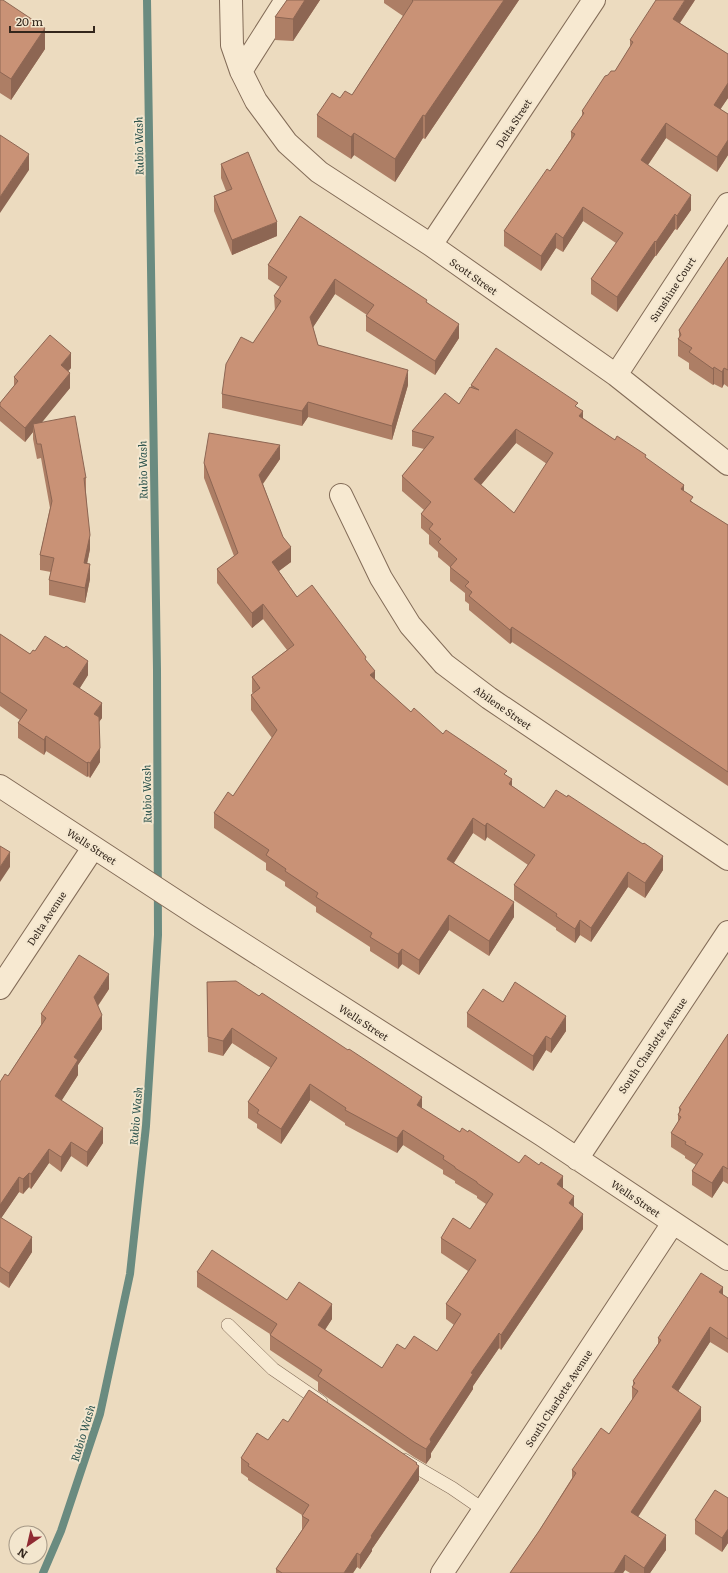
<svg xmlns="http://www.w3.org/2000/svg" width="728" height="1573" font-family="Literata,serif">
<style>
.lines{fill:none;stroke-linecap:round;stroke-linejoin:round}
.stream{stroke:#6a8b80;stroke-width:8}
.lane-casing{stroke:#836c58;stroke-width:14}
.street-casing{stroke:#836c58;stroke-width:24}
.lane{stroke:#f7e9d1;stroke-width:13}
.street{stroke:#f7e9d1;stroke-width:22}
.wall{fill:#ad7e65;fill-rule:evenodd}
.shaded-wall{fill:#8d6653}
.building{fill:#c99276;stroke:#8d6653;fill-rule:evenodd}
.labels{text-anchor:middle;dominant-baseline:central;stroke-width:4;stroke-linejoin:round;paint-order:stroke}
.street-label{font-size:10px;fill:#33261c;stroke:#f3e6ce}
.water-label{font-size:11px;font-style:italic;fill:#2c534d;stroke:#f3e6ce}
</style>
<rect width="100%" height="100%" fill="#ecdbbf"/>
<g class="lines">
<path class="stream" d="M 43,1573 L 61,1531 L 100,1414 L 130,1274 L 146,1126 L 158,935 L 157,670 L 147,0"/>
<defs>
<path id="lane" d="M 228,1325 L 273,1369 L 321,1402
M 404,1460 L 452,1488 L 484,1510"/>
<path id="street" d="M 231,0 L 232,45 L 241,71 L 256,101 L 287,143 L 319,172 L 431,245 L 616,375 L 728,464
M 241,71 L 286,0
M 431,245 L 594,0
M 616,375 L 728,204
M 341,495 L 381,578 L 410,625 L 444,664 L 489,698 L 728,859
M 0,786 L 199,916 L 542,1135 L 728,1259
M 0,988 L 93,848
M 577,1159 L 728,932
M 442,1573 L 673,1223"/>
</defs>
<use href="#lane" class="lane-casing"/>
<use href="#street" class="street-casing"/>
<use href="#lane" class="lane"/>
<use href="#street" class="street"/>
</g>
<path class="wall" d="M 0,0 L 45,49 L 11,100 L 0,93 Z
M 287,0 L 320,0 L 293,41 L 275,40 L 275,17 Z
M 384,0 L 519,0 L 425,139 L 423,138 L 395,182 L 354,155 L 351,159 L 317,137 L 317,115 L 340,98 L 352,95 L 403,16 L 384,3 Z
M 695,0 L 680,23 L 728,54 L 728,98 L 720,109 L 728,114 L 728,155 L 717,172 L 666,138 L 648,165 L 691,210 L 677,230 L 675,229 L 656,256 L 655,256 L 617,312 L 591,294 L 591,279 L 616,243 L 583,221 L 563,252 L 556,248 L 541,271 L 504,246 L 504,231 L 550,171 L 571,139 L 571,132 L 582,116 L 582,111 L 608,75 L 615,71 L 630,47 L 630,40 Z
M 221,164 L 277,236 L 232,255 L 214,211 L 214,196 L 226,191 L 221,178 Z
M 300,216 L 427,303 L 459,338 L 435,375 L 366,331 L 366,316 L 367,315 L 335,294 L 313,327 L 318,345 L 408,385 L 392,440 L 308,417 L 302,426 L 222,408 L 222,394 L 253,343 L 275,311 L 274,296 L 280,287 L 268,279 L 268,265 Z
M 728,257 L 728,387 L 724,384 L 722,388 L 714,384 L 713,385 L 689,369 L 689,363 L 678,356 L 678,339 L 679,338 L 679,330 Z
M 71,368 L 68,371 L 70,388 L 41,422 L 86,478 L 86,493 L 90,549 L 87,564 L 90,579 L 85,603 L 49,595 L 49,580 L 51,572 L 40,570 L 40,555 L 50,508 L 41,458 L 37,459 L 33,439 L 33,432 L 25,442 L 0,421 L 0,403 L 14,386 L 14,377 Z
M 471,385 L 578,408 L 583,418 L 615,440 L 646,458 L 684,491 L 693,503 L 728,525 L 728,786 L 512,642 L 510,644 L 469,610 L 469,604 L 465,601 L 465,593 L 450,581 L 450,567 L 438,557 L 438,552 L 429,544 L 429,535 L 421,528 L 421,514 L 424,510 L 402,491 L 402,476 L 424,449 L 412,446 L 412,431 L 459,404 L 471,387 ZM 516,443 L 547,464 L 514,513 L 481,485 Z
M 280,459 L 263,484 L 291,562 L 279,571 L 297,597 L 366,661 L 375,680 L 411,712 L 443,734 L 507,776 L 512,786 L 544,808 L 663,870 L 645,898 L 628,887 L 591,942 L 580,935 L 575,943 L 556,930 L 556,928 L 514,900 L 514,885 L 528,865 L 487,837 L 485,841 L 473,833 L 454,863 L 514,917 L 489,956 L 449,930 L 419,975 L 402,964 L 398,969 L 370,951 L 370,947 L 316,912 L 316,907 L 285,886 L 285,882 L 266,870 L 266,863 L 214,828 L 214,813 L 233,796 L 272,738 L 251,710 L 251,695 L 253,694 L 252,692 L 252,677 L 287,650 L 263,619 L 252,628 L 217,583 L 217,569 L 234,556 L 204,478 L 204,463 Z
M 0,634 L 30,654 L 35,651 L 88,675 L 79,689 L 102,718 L 99,722 L 100,762 L 90,778 L 88,776 L 87,777 L 46,751 L 44,755 L 18,738 L 18,723 L 20,720 L 0,706 Z
M 207,982 L 422,1109 L 460,1132 L 519,1163 L 563,1188 L 574,1207 L 583,1229 L 501,1350 L 499,1348 L 473,1386 L 473,1389 L 431,1453 L 431,1457 L 426,1464 L 414,1457 L 318,1391 L 318,1382 L 270,1350 L 270,1334 L 197,1287 L 197,1272 L 287,1300 L 332,1319 L 325,1330 L 382,1368 L 405,1349 L 437,1351 L 454,1325 L 446,1319 L 446,1304 L 468,1271 L 441,1253 L 441,1238 L 470,1229 L 486,1204 L 477,1198 L 477,1196 L 455,1183 L 455,1181 L 443,1174 L 443,1170 L 403,1145 L 397,1153 L 345,1125 L 345,1123 L 310,1100 L 281,1144 L 257,1128 L 257,1124 L 248,1118 L 248,1102 L 271,1068 L 232,1043 L 223,1056 L 208,1052 Z
M 109,989 L 98,1006 L 102,1029 L 78,1065 L 78,1075 L 61,1101 L 103,1143 L 87,1167 L 71,1156 L 61,1172 L 49,1163 L 31,1189 L 29,1187 L 23,1194 L 19,1192 L 1,1218 L 32,1252 L 9,1288 L 0,1282 L 0,1082 L 8,1076 L 41,1025 L 41,1014 Z
M 503,1002 L 566,1031 L 551,1053 L 546,1050 L 533,1071 L 467,1027 L 467,1013 Z
M 728,1034 L 728,1184 L 723,1181 L 712,1198 L 692,1185 L 692,1171 L 696,1165 L 685,1158 L 685,1156 L 671,1147 L 671,1133 L 678,1122 L 678,1115 L 679,1113 L 679,1108 Z
M 723,1295 L 728,1298 L 728,1353 L 710,1342 L 678,1391 L 701,1421 L 638,1517 L 666,1550 L 650,1573 L 630,1573 L 625,1570 L 623,1573 L 510,1573 L 539,1531 L 572,1478 L 572,1470 L 609,1434 L 632,1400 L 632,1387 L 633,1386 L 633,1381 L 658,1344 L 658,1338 Z
M 288,1422 L 417,1465 L 419,1480 L 372,1549 L 372,1551 L 360,1569 L 357,1567 L 353,1573 L 276,1573 L 276,1569 L 302,1530 L 302,1515 L 248,1480 L 248,1478 L 241,1473 L 241,1458 L 268,1440 Z
M 728,1498 L 728,1543 L 722,1552 L 695,1534 L 695,1520 Z"/>
<path class="shaded-wall" d="M 305,0 L 320,0 L 293,41 L 293,19 Z
M 504,0 L 519,0 L 425,139 L 425,116 Z
M 685,0 L 695,0 L 673,33 L 673,19 Z
M 45,28 L 45,49 L 11,100 L 11,79 Z
M 728,83 L 728,98 L 714,119 L 714,105 Z
M 423,115 L 423,138 L 395,182 L 395,159 Z
M 666,123 L 666,138 L 641,175 L 641,160 Z
M 354,133 L 354,155 L 351,159 L 351,137 Z
M 728,140 L 728,155 L 717,172 L 717,157 Z
M 29,154 L 29,170 L 0,213 L 0,197 Z
M 691,195 L 691,210 L 677,230 L 677,216 Z
M 583,207 L 583,221 L 563,252 L 563,238 Z
M 675,214 L 675,229 L 656,256 L 656,242 Z
M 277,222 L 277,236 L 232,255 L 232,240 Z
M 556,233 L 556,248 L 541,271 L 541,256 Z
M 655,241 L 655,256 L 617,312 L 617,297 Z
M 335,279 L 335,294 L 310,332 L 310,317 Z
M 459,324 L 459,338 L 435,375 L 435,361 Z
M 71,353 L 71,368 L 61,379 L 61,365 Z
M 714,367 L 714,384 L 713,385 L 713,369 Z
M 724,368 L 724,384 L 722,388 L 722,372 Z
M 408,370 L 408,385 L 392,440 L 392,426 Z
M 70,373 L 70,388 L 35,431 L 33,424 L 33,432 L 25,442 L 25,428 Z
M 308,402 L 308,417 L 302,426 L 302,411 Z
M 583,411 L 583,426 L 579,416 Z
M 516,429 L 516,443 L 474,493 L 474,479 Z
M 280,445 L 280,459 L 259,489 L 259,475 Z
M 684,485 L 684,500 L 681,489 Z
M 90,535 L 90,549 L 84,578 L 84,563 Z
M 291,547 L 291,562 L 272,576 L 272,562 Z
M 90,564 L 90,579 L 85,603 L 85,588 Z
M 263,604 L 263,619 L 252,628 L 252,613 Z
M 512,627 L 512,642 L 510,644 L 510,630 Z
M 88,661 L 88,675 L 73,699 L 73,684 Z
M 375,671 L 375,686 L 370,675 Z
M 102,703 L 102,718 L 94,728 L 94,714 Z
M 46,736 L 46,751 L 44,755 L 44,740 Z
M 100,748 L 100,762 L 90,778 L 90,763 Z
M 88,762 L 88,776 L 87,777 L 87,763 Z
M 512,779 L 512,794 L 509,784 Z
M 473,818 L 473,833 L 447,873 L 447,859 Z
M 487,823 L 487,837 L 485,841 L 485,826 Z
M 10,852 L 10,867 L 0,882 L 0,867 Z
M 663,856 L 663,870 L 645,898 L 645,883 Z
M 628,872 L 628,887 L 591,942 L 591,928 Z
M 514,902 L 514,917 L 489,956 L 489,941 Z
M 449,915 L 449,930 L 419,975 L 419,960 Z
M 580,920 L 580,935 L 575,943 L 575,929 Z
M 402,949 L 402,964 L 398,969 L 398,954 Z
M 109,974 L 109,989 L 94,1011 L 94,997 Z
M 102,1015 L 102,1029 L 78,1065 L 78,1075 L 55,1111 L 55,1096 L 74,1057 Z
M 566,1016 L 566,1031 L 551,1053 L 551,1039 Z
M 232,1028 L 232,1043 L 223,1056 L 223,1041 Z
M 546,1036 L 546,1050 L 533,1071 L 533,1056 Z
M 310,1084 L 310,1100 L 281,1144 L 281,1129 Z
M 422,1097 L 422,1112 L 417,1105 Z
M 103,1128 L 103,1143 L 87,1167 L 87,1152 Z
M 403,1130 L 403,1145 L 397,1153 L 397,1138 Z
M 71,1142 L 71,1156 L 61,1172 L 61,1157 Z
M 49,1149 L 49,1163 L 31,1189 L 31,1174 Z
M 723,1166 L 723,1181 L 712,1198 L 712,1183 Z
M 29,1173 L 29,1187 L 23,1194 L 23,1179 Z
M 563,1176 L 563,1191 L 557,1184 Z
M 19,1177 L 19,1192 L 0,1220 L 0,1205 Z
M 574,1196 L 574,1211 L 569,1203 Z
M 583,1214 L 583,1229 L 501,1350 L 501,1335 Z
M 32,1237 L 32,1252 L 9,1288 L 9,1273 Z
M 723,1287 L 723,1302 L 719,1292 Z
M 332,1304 L 332,1319 L 318,1340 L 318,1325 Z
M 710,1327 L 710,1342 L 672,1401 L 672,1387 Z
M 499,1333 L 499,1348 L 473,1386 L 473,1389 L 431,1453 L 431,1457 L 426,1464 L 426,1449 L 430,1439 L 471,1373 Z
M 701,1407 L 701,1421 L 631,1527 L 631,1512 Z
M 417,1463 L 417,1468 L 419,1466 L 419,1480 L 372,1549 L 372,1551 L 360,1569 L 360,1555 L 371,1536 Z
M 728,1529 L 728,1543 L 722,1552 L 722,1538 Z
M 666,1535 L 666,1550 L 650,1573 L 644,1573 L 644,1568 Z
M 357,1553 L 357,1567 L 353,1573 L 344,1573 Z
M 625,1555 L 625,1570 L 623,1573 L 614,1573 Z"/>
<path class="building" d="M 0,0 L 3,0 L 45,28 L 11,79 L 0,72 Z
M 287,0 L 305,0 L 293,19 L 275,17 Z
M 412,0 L 504,0 L 425,116 L 423,115 L 395,159 L 354,133 L 351,137 L 317,115 L 332,93 L 340,98 L 345,91 L 352,95 L 413,1 Z
M 656,0 L 685,0 L 673,19 L 728,54 L 728,83 L 714,105 L 728,114 L 728,140 L 717,157 L 666,123 L 641,160 L 691,195 L 677,216 L 675,214 L 656,242 L 655,241 L 617,297 L 591,279 L 623,233 L 583,207 L 563,238 L 556,233 L 541,256 L 504,231 L 547,169 L 550,171 L 575,134 L 571,132 L 584,113 L 582,111 L 605,76 L 608,75 L 611,71 L 615,71 L 633,42 L 630,40 Z
M 0,135 L 29,154 L 0,197 Z
M 248,152 L 277,222 L 232,240 L 214,196 L 232,189 L 221,164 Z
M 300,216 L 427,300 L 426,302 L 459,324 L 435,361 L 366,316 L 374,305 L 335,279 L 310,317 L 318,345 L 408,370 L 392,426 L 308,402 L 302,411 L 222,394 L 226,364 L 241,337 L 253,343 L 281,301 L 274,296 L 287,277 L 268,265 Z
M 728,257 L 728,370 L 724,368 L 722,372 L 714,367 L 713,369 L 689,352 L 692,348 L 678,339 L 681,335 L 679,330 Z
M 50,335 L 71,353 L 61,365 L 70,373 L 25,428 L 0,406 L 0,403 L 18,381 L 14,377 Z
M 496,348 L 578,403 L 575,406 L 583,411 L 579,416 L 615,440 L 617,436 L 646,455 L 645,457 L 684,485 L 681,489 L 693,497 L 690,501 L 728,525 L 728,772 L 512,627 L 510,630 L 469,596 L 472,592 L 465,586 L 469,582 L 450,567 L 457,559 L 438,542 L 441,539 L 429,529 L 433,524 L 421,514 L 431,502 L 402,476 L 434,437 L 412,431 L 445,393 L 459,404 L 470,387 L 479,390 L 471,385 ZM 516,429 L 553,453 L 514,513 L 474,479 Z
M 75,416 L 86,478 L 84,478 L 90,535 L 84,563 L 90,564 L 85,588 L 49,580 L 54,558 L 40,555 L 52,501 L 41,444 L 37,444 L 33,424 Z
M 209,433 L 280,445 L 259,475 L 283,537 L 291,547 L 272,562 L 297,597 L 312,585 L 366,657 L 365,659 L 375,671 L 370,675 L 411,712 L 414,708 L 443,734 L 446,730 L 507,771 L 504,774 L 512,779 L 509,784 L 544,808 L 556,790 L 567,797 L 568,795 L 643,844 L 644,843 L 663,856 L 645,883 L 628,872 L 591,928 L 580,920 L 575,929 L 556,916 L 557,914 L 514,885 L 535,855 L 487,823 L 485,826 L 473,818 L 447,859 L 514,902 L 489,941 L 449,915 L 419,960 L 402,949 L 398,954 L 370,937 L 372,933 L 316,897 L 318,893 L 285,871 L 286,869 L 266,855 L 269,850 L 214,813 L 228,792 L 233,796 L 277,730 L 251,695 L 260,688 L 252,677 L 294,645 L 263,604 L 252,613 L 217,569 L 238,553 L 204,463 Z
M 0,634 L 30,654 L 33,650 L 35,651 L 45,636 L 64,648 L 66,646 L 88,661 L 73,684 L 102,703 L 94,714 L 99,717 L 100,748 L 90,763 L 88,762 L 87,763 L 46,736 L 44,740 L 18,723 L 27,710 L 0,692 Z
M 0,846 L 10,852 L 0,867 Z
M 79,955 L 109,974 L 94,997 L 102,1015 L 74,1057 L 78,1060 L 55,1096 L 103,1128 L 87,1152 L 71,1142 L 61,1157 L 49,1149 L 31,1174 L 29,1173 L 23,1179 L 19,1177 L 0,1205 L 0,1082 L 5,1074 L 8,1076 L 46,1018 L 41,1014 Z
M 236,981 L 259,996 L 262,993 L 348,1050 L 349,1049 L 422,1097 L 417,1105 L 460,1132 L 462,1128 L 468,1132 L 469,1130 L 519,1163 L 525,1155 L 539,1165 L 541,1162 L 563,1176 L 557,1184 L 574,1196 L 569,1203 L 583,1214 L 501,1335 L 499,1333 L 471,1373 L 473,1374 L 430,1439 L 431,1442 L 426,1449 L 414,1442 L 318,1376 L 322,1370 L 270,1335 L 277,1324 L 197,1272 L 212,1250 L 287,1300 L 299,1282 L 332,1304 L 318,1325 L 382,1368 L 397,1344 L 405,1349 L 414,1336 L 437,1351 L 461,1314 L 446,1304 L 476,1260 L 441,1238 L 453,1218 L 470,1229 L 493,1194 L 477,1183 L 477,1182 L 455,1168 L 455,1167 L 443,1159 L 444,1156 L 403,1130 L 397,1138 L 345,1110 L 346,1108 L 310,1084 L 281,1129 L 257,1113 L 259,1110 L 248,1102 L 277,1058 L 232,1028 L 223,1041 L 208,1037 L 207,982 Z
M 515,982 L 566,1016 L 551,1039 L 546,1036 L 533,1056 L 467,1013 L 483,989 L 503,1002 Z
M 728,1034 L 728,1169 L 723,1166 L 712,1183 L 692,1171 L 703,1154 L 685,1144 L 686,1142 L 671,1133 L 681,1117 L 678,1115 L 681,1109 L 679,1108 Z
M 0,1217 L 32,1237 L 9,1273 L 0,1267 Z
M 701,1273 L 723,1287 L 719,1292 L 728,1298 L 728,1339 L 710,1327 L 672,1387 L 701,1407 L 631,1512 L 666,1535 L 644,1568 L 625,1555 L 614,1573 L 510,1573 L 539,1531 L 576,1473 L 572,1470 L 601,1428 L 609,1434 L 638,1391 L 632,1387 L 635,1383 L 633,1381 L 661,1340 L 658,1338 Z
M 309,1390 L 417,1463 L 416,1464 L 419,1466 L 371,1536 L 372,1537 L 360,1555 L 357,1553 L 344,1573 L 282,1573 L 276,1569 L 309,1520 L 302,1516 L 309,1505 L 248,1466 L 249,1464 L 241,1458 L 257,1433 L 268,1440 L 283,1419 L 288,1422 Z
M 715,1490 L 728,1498 L 728,1529 L 722,1538 L 695,1520 Z"/>
<g class="labels">
<g class="street-label">
<text transform="translate(513 123) rotate(-57)">Delta Street</text>
<text transform="translate(474 276) rotate(35)">Scott Street</text>
<text transform="translate(672 289) rotate(-57)">Sunshine Court</text>
<text transform="translate(503 707) rotate(35)">Abilene Street</text>
<text transform="translate(92 846) rotate(33)">Wells Street</text>
<text transform="translate(46 918) rotate(-57)">Delta Avenue</text>
<text transform="translate(364 1022) rotate(33)">Wells Street</text>
<text transform="translate(652 1045) rotate(-56)">South Charlotte Avenue</text>
<text transform="translate(636 1198) rotate(34)">Wells Street</text>
<text transform="translate(558 1398) rotate(-57)">South Charlotte Avenue</text>
</g>
<g class="water-label">
<text transform="translate(138 146) rotate(-91)">Rubio Wash</text>
<text transform="translate(142 470) rotate(-91)">Rubio Wash</text>
<text transform="translate(146 794) rotate(-91)">Rubio Wash</text>
<text transform="translate(135 1116) rotate(-85)">Rubio Wash</text>
<text transform="translate(82 1433) rotate(-73)">Rubio Wash</text>
</g>
</g>
<g transform="translate(28 1545) rotate(214)"><circle r="19" fill="#f3e6ce" stroke="#a69987"/>
<path d="M0-3L7 15L0 10L-7 15Z" fill="#902a33"/>
<text y="-6" font-size="11" font-weight="bold" text-anchor="middle" fill="#33261c">N</text>
</g>
<path d="M10 26v6h84v-6" fill="none" stroke="#33261c" stroke-width="2"/>
<text x="16" y="26" font-size="12" fill="#33261c" stroke="#f3e6ce" stroke-width="3" paint-order="stroke">20 m</text>
</svg>
